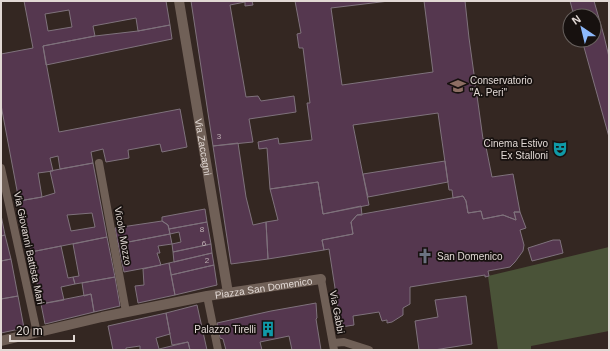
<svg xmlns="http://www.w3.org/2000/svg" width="610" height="351" font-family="Arial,sans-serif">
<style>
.green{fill:#4a5338}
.building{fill:#55374f;stroke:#7f727c;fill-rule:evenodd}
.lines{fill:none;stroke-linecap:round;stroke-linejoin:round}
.service{stroke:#706057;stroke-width:8}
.minor{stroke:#706057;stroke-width:10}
.labels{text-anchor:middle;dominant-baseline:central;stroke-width:3.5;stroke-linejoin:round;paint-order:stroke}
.number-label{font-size:8px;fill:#beb0b3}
.poi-label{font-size:10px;fill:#e1d8d4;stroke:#17110f;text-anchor:start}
.street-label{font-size:10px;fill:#e1d8d4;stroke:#17110f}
</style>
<rect width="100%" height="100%" fill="#342722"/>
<path class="green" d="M 609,247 L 609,331 L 531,346 L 531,350 L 498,350 L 488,276 Z"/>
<path class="building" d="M 24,1 L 166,1 L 170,25 L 138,31 L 136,18 L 93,26 L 95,36 L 43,46 L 59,132 L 180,109 L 187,147 L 162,152 L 160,144 L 128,150 L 129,158 L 106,162 L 103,149 L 91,152 L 93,163 L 60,169 L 58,156 L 50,158 L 53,171 L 38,173 L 42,197 L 19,201 L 1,105 L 1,54 L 33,48 ZM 69,10 L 72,27 L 48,31 L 45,14 Z
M 191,1 L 252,1 L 253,5 L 245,6 L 245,2 L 230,5 L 246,97 L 258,96 L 261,101 L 294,96 L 296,112 L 249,119 L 253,142 L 213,146 Z
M 295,1 L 389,1 L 331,8 L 342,85 L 433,72 L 424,1 L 465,1 L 469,38 L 483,139 L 489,138 L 491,146 L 486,147 L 492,177 L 513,174 L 520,212 L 514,212 L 516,220 L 503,215 L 483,219 L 481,211 L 468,213 L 466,201 L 463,196 L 453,198 L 452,190 L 449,190 L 438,113 L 353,125 L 369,205 L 323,214 L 318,182 L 270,189 L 267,148 L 259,149 L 258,142 L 278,138 L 279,144 L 312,140 L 307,103 L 310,103 L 303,48 L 299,48 L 297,34 L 301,33 Z
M 570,1 L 594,1 L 604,36 L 609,57 L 609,137 L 582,40 L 594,40 L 594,16 L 574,16 Z
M 170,25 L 172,39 L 46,65 L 43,46 L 95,36 L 138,31 Z
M 238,143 L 246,197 L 253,225 L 266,222 L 268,259 L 231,264 L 213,146 Z
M 445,161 L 448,182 L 368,197 L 363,174 Z
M 93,163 L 107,237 L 31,252 L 19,201 L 42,197 L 55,193 L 50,171 ZM 92,213 L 95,227 L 71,231 L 67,215 Z
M 318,182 L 323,214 L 361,206 L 362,215 L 357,215 L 351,222 L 353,234 L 322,240 L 324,250 L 268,259 L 266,222 L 278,220 L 270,189 Z
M 463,196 L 466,201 L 468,213 L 481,211 L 483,219 L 503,215 L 516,220 L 514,212 L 520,212 L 526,228 L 520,230 L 524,245 L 523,251 L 515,262 L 510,267 L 488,271 L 489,276 L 485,277 L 485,275 L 410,287 L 410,304 L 403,308 L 403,315 L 392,322 L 387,323 L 387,320 L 382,321 L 379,312 L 353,316 L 354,325 L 341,327 L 329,249 L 324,250 L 322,240 L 353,234 L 351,222 L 357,215 Z
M 205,209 L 207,222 L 169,229 L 168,225 L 162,221 L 162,217 Z
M 1,215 L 5,235 L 1,236 Z
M 162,221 L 168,225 L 170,234 L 118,244 L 115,228 Z
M 207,222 L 211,244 L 173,252 L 172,244 L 181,242 L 179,232 L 170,234 L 169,229 Z
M 170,234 L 172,244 L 158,246 L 160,253 L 157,253 L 161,265 L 124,272 L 118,244 Z
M 5,235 L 11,259 L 1,261 L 1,236 Z
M 107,237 L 115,277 L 75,284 L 73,277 L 79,276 L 73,244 Z
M 553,240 L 560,240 L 563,253 L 532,261 L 528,248 Z
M 211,244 L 212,253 L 174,262 L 173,252 Z
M 61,246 L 68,278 L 73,277 L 75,284 L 61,287 L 64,300 L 41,304 L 31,252 Z
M 212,253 L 214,265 L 171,275 L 169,263 Z
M 11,259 L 18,296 L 1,299 L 1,261 Z
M 169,263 L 175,295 L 138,303 L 135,286 L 144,285 L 143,269 Z
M 214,265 L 217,285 L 175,295 L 171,275 Z
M 115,277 L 120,306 L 94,312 L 91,294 L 84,296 L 82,283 Z
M 91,294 L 94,312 L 45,324 L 41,304 Z
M 18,296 L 24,328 L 1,333 L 1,299 Z
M 466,296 L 472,344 L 434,350 L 419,350 L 415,321 L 438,317 L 435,300 Z
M 316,303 L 317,318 L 316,319 L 321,350 L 292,350 L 289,336 L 260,342 L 262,350 L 226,350 L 223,339 L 220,338 L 217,323 L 271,311 Z
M 197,305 L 207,350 L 190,350 L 188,342 L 172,345 L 166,313 Z
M 166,313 L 170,334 L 156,338 L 159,349 L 188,342 L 190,350 L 140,350 L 140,346 L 126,348 L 126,350 L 113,350 L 108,326 Z"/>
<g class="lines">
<path class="service" d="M 99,163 L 126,312
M 1,168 L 37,333
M 321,279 L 334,350
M 207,296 L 218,350
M 333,343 L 344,342 L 369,350"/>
<g class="minor">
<path id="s1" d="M 179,1 L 228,293"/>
<path id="s2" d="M 1,341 L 102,317 L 207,296 L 321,279"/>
</g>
</g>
<defs>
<symbol id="university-bare" viewBox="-9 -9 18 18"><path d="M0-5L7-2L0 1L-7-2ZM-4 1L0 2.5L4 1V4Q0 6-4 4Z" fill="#8d6e63" stroke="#17110f" stroke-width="2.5" paint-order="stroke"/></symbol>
<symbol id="theatre-bare" viewBox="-9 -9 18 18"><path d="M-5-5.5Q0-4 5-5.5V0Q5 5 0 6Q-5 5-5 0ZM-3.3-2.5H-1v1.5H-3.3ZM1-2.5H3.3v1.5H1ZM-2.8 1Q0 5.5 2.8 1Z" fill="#0f9aa8" stroke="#17110f" stroke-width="2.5" paint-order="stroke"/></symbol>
<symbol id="church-bare" viewBox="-9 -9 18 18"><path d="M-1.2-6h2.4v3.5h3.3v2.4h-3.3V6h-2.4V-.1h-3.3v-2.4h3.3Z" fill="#6b7280" stroke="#17110f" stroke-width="2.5" paint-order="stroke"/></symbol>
<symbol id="building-bare" viewBox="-9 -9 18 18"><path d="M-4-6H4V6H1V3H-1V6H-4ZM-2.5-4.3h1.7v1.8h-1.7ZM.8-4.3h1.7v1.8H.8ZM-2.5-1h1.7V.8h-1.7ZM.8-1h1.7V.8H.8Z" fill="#0f9aa8" stroke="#17110f" stroke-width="2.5" paint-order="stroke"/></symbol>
</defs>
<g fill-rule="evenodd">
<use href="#university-bare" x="447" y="75" width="22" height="22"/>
<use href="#theatre-bare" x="549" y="138" width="22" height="22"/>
<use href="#church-bare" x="414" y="245" width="22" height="22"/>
<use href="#building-bare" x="257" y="318" width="22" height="22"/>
</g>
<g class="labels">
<g class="number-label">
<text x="219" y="136">3</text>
<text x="202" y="229">8</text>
<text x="204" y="243">6</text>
<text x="207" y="260">2</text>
</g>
<g class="poi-label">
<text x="470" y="80">Conservatorio<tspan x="470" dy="12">"A. Peri"</tspan></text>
<text x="548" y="143" text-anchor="end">Cinema Estivo<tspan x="548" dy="12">Ex Stalloni</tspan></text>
<text x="437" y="256">San Domenico</text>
<text x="256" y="329" text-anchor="end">Palazzo Tirelli</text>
</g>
<g class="street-label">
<text stroke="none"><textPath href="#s1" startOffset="148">Via Zaccagni</textPath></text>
<text transform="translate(123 236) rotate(80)">Vicolo Mozzo</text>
<text transform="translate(29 248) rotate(78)">Via Giovanni Battista Mari</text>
<text stroke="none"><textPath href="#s2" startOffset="268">Piazza San Domenico</textPath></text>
<text transform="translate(337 312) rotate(79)">Via Gabbi</text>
</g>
</g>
<rect width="610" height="351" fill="none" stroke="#e1d8d4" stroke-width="4"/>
<g transform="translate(582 28) rotate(325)"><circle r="19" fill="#17110f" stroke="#68615e"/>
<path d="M0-3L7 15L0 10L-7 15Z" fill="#8cb9fc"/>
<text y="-6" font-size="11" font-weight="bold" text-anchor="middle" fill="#e1d8d4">N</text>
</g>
<path d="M10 335v6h64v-6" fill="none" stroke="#e1d8d4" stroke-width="2"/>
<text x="16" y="335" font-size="12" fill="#e1d8d4" stroke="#17110f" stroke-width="3" paint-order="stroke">20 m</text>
</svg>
